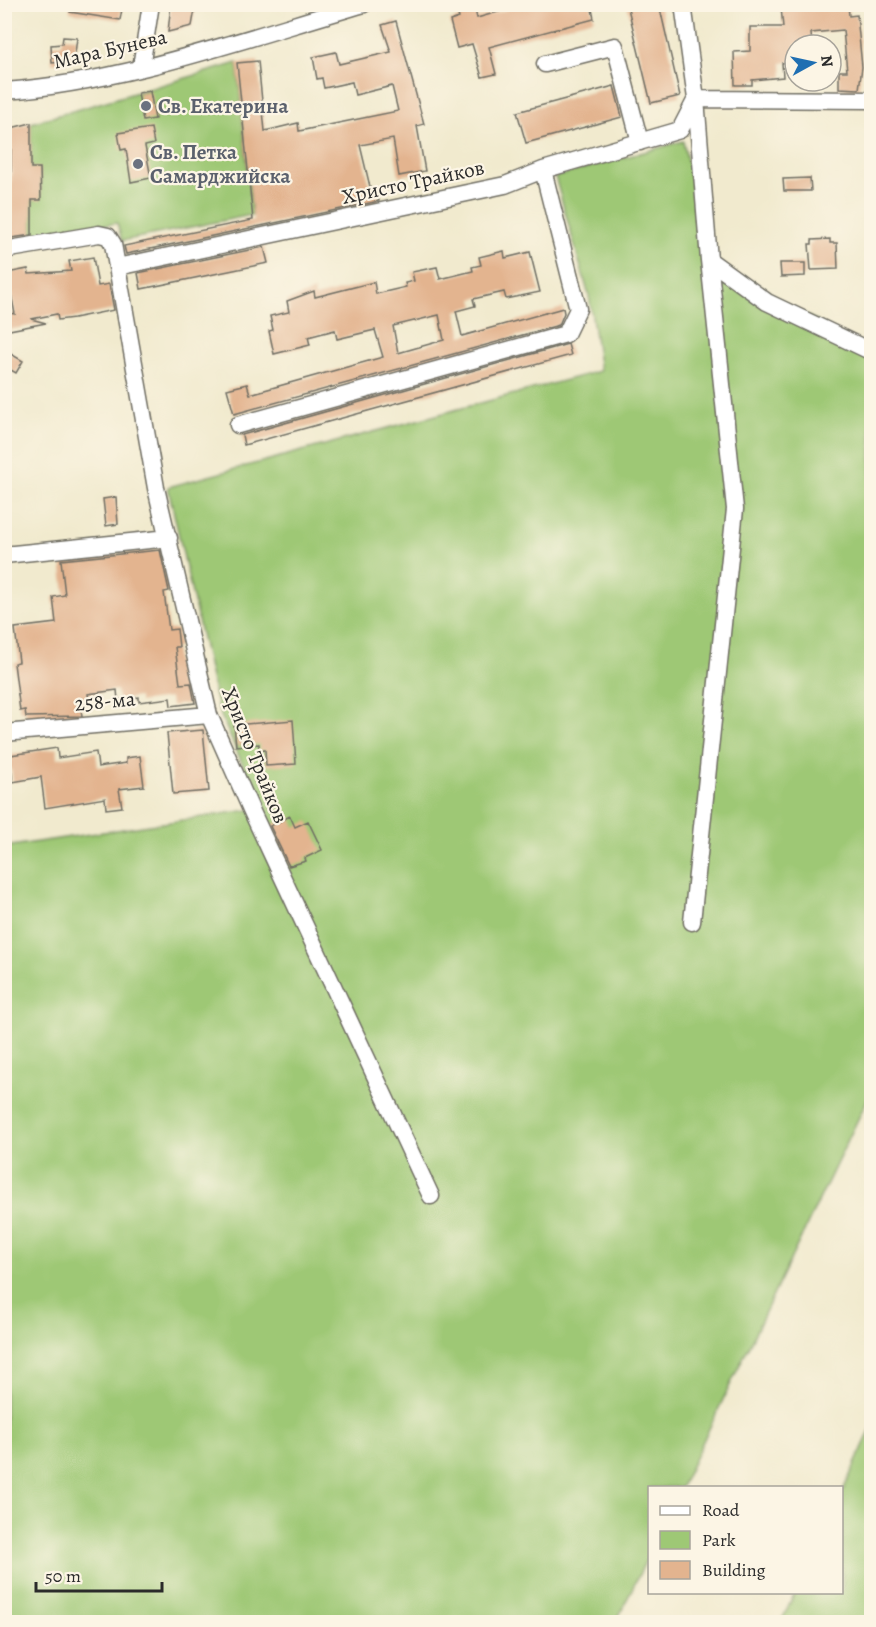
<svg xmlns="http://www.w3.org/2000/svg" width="876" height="1627" font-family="Alegreya,serif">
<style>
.green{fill:#9ec875;stroke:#647a50;stroke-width:1.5}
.building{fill:#e3b48f;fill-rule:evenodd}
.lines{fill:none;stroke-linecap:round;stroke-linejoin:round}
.minor-casing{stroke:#706e64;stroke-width:19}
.minor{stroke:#fff;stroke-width:16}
.worship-dot{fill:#6b7280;stroke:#fcf5e5;stroke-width:2}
.labels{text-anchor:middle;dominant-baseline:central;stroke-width:4.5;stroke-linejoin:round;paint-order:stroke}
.street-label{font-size:21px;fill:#2b2b2b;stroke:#fcf5e5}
.worship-label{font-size:21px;font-weight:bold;fill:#5b616d;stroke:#fcf5e5;text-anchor:start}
</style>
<rect width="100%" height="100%" fill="#fcf5e5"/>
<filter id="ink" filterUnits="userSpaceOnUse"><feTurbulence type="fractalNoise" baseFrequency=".0167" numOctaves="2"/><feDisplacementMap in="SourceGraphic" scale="12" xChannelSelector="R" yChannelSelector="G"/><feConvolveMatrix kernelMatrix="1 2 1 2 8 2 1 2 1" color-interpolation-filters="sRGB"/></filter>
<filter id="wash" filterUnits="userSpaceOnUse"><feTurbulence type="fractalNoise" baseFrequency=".008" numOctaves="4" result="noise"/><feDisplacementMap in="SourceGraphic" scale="24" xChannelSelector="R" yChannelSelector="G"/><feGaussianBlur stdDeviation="1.35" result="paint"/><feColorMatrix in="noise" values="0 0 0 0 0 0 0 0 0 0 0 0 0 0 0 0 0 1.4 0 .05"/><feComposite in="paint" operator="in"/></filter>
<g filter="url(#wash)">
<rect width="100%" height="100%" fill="#f1eace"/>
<path class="green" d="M 237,63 L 252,215 L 122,241 L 117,223 L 32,238 L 32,200 L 41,199 L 40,169 L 31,168 L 31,123 Z
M 683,141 L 709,260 L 871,352 L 871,1092 L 681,1487 L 650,1488 L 649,1554 L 616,1622 L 5,1622 L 5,847 L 262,808 L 218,709 L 168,487 L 600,371 L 589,296 L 555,177 Z
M 871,1429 L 871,1622 L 781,1622 L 795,1593 L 842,1592 L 842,1493 Z"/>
<g id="blocks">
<path class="building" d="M 70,4 L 123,4 L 120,20 L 70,12 Z
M 171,4 L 196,4 L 192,26 L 168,32 Z
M 526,4 L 591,4 L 594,19 L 489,47 L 496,74 L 482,77 L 472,44 L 457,48 L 450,21 L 459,18 L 458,15 L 475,10 L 477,18 Z
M 627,4 L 659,4 L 680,96 L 651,103 Z
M 814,4 L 848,4 L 849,16 L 857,15 L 862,67 L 859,89 L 839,88 L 839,71 L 847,71 L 843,30 L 811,33 L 812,45 L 795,45 L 795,61 L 782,63 L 783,77 L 752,80 L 752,85 L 735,85 L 734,52 L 750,51 L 750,27 L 783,27 L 781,8 Z
M 396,21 L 424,124 L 417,126 L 425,171 L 399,176 L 393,139 L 360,145 L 371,191 L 377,190 L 379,201 L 126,254 L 124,246 L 253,220 L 237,63 L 258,61 L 265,131 L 298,123 L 299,131 L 398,111 L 392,86 L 355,95 L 352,82 L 324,88 L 322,78 L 317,79 L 313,57 L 336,52 L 339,64 L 391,52 L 382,25 Z
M 63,37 L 77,38 L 74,61 L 52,63 L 51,45 L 62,44 Z
M 614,86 L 622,117 L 526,143 L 517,112 Z
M 150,91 L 155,119 L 143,121 L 138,93 Z
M 31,123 L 31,168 L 40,168 L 41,200 L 32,200 L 32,235 L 11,238 L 11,128 Z
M 151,128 L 154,144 L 145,146 L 151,178 L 131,182 L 126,149 L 121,150 L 118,133 Z
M 810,178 L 811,191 L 784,191 L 783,179 Z
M 830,239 L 830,243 L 837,243 L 838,269 L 811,270 L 809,244 L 812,244 L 812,240 Z
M 264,247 L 268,263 L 141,289 L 138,273 Z
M 504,251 L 505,258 L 530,252 L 540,292 L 506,299 L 504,292 L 473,299 L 475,306 L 456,311 L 462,336 L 563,308 L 564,313 L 559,325 L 234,414 L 227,389 L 247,384 L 250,394 L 383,357 L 375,330 L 337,339 L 335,330 L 308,337 L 310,345 L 274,354 L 269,331 L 273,330 L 270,316 L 289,312 L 287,301 L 314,291 L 315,297 L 374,282 L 376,294 L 406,287 L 405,283 L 414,281 L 412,272 L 437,267 L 440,279 L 473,271 L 472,267 L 481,265 L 479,257 ZM 439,315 L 444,340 L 398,353 L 393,326 Z
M 93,257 L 98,286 L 109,284 L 114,310 L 74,318 L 58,320 L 57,314 L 31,319 L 46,323 L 4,331 L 4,312 L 15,314 L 7,273 L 28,269 L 29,274 L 71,271 L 69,261 Z
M 780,263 L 805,263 L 805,276 L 781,277 Z
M 568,344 L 571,355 L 244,445 L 242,435 Z
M 4,350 L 23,361 L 16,373 L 4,366 Z
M 116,497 L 118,524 L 106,526 L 103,499 Z
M 160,550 L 169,591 L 164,592 L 169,630 L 177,629 L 179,647 L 175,647 L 180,684 L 191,683 L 195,703 L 171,706 L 170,698 L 139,702 L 139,697 L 118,700 L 117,690 L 88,694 L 89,702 L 80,703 L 82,716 L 26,717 L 25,710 L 20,711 L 14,663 L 19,662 L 15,628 L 56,623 L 53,597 L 65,595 L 61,560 Z
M 293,720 L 296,764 L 266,766 L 265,750 L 259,751 L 259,744 L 236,746 L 234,725 Z
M 203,730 L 209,791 L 173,794 L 167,733 Z
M 57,748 L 58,758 L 96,752 L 98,767 L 126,763 L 126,758 L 140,756 L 144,786 L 119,789 L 122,807 L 106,809 L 105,798 L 45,808 L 41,777 L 13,782 L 11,768 L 4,769 L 4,756 Z
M 290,816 L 295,827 L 308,821 L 322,850 L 305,858 L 306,861 L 289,866 L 270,826 Z"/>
</g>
</g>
<g filter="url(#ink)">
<use href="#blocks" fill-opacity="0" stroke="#706e64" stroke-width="1.5"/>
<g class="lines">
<defs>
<path id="minor" d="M 683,4 L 696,99 L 709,260 L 735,509 L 692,922
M 545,64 L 615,46 L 640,142
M 141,67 L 151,4
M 4,91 C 123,83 249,37 364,4
M 4,250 L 99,234 L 108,236 L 113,244 L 156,488 L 209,715 L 253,814 L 431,1196
M 709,260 L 767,302 L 872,352
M 117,267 L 505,185 L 543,170 L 680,130 L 696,99 L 872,100
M 238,425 L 566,334 L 578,309 L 543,170
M 4,555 L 169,538
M 4,733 L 209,715"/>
</defs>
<use href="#minor" class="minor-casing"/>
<use href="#minor" class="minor"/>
</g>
</g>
<g class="worship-dot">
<circle cx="146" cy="106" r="6"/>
<circle cx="138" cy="164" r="6"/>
</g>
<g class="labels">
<g class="street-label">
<text transform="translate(110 49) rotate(-13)">Мара Бунева</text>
<text transform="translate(413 182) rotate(-12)">Христо Трайков</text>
<text transform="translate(105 701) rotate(-5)">258-ма</text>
<text transform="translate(255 755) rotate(68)">Христо Трайков</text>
</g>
<g class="worship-label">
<text x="158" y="106">Св. Екатерина</text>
<text x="150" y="152">Св. Петка<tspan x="150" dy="24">Самарджийска</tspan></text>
</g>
</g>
<rect width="876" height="1627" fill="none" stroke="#fcf5e5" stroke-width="24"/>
<rect x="648" y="1486" width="195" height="108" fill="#fcf5e5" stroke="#a8a49b" stroke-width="1.5"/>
<rect x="660" y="1506" width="30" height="9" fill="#ffffff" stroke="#a8a49b" stroke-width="1.5"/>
<text x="702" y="1516" font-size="18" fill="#2b2b2b">Road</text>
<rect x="660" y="1531" width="30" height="18" fill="#9ec875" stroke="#a8a49b" stroke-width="1.5"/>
<text x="702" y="1546" font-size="18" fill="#2b2b2b">Park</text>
<rect x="660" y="1561" width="30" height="18" fill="#e3b48f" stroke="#a8a49b" stroke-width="1.5"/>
<text x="702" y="1576" font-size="18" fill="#2b2b2b">Building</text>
<g transform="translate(813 63) rotate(82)"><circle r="28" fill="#fcf5e5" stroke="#a8a49b" stroke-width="1.5"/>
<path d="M0-4.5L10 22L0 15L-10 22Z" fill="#1f6fb2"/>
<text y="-9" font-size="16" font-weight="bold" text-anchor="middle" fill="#2b2b2b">N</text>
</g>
<path d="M36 1582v9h126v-9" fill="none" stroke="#2b2b2b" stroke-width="3"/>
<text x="45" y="1582" font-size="18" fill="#2b2b2b" stroke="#fcf5e5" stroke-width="4.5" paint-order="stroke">50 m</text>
</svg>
